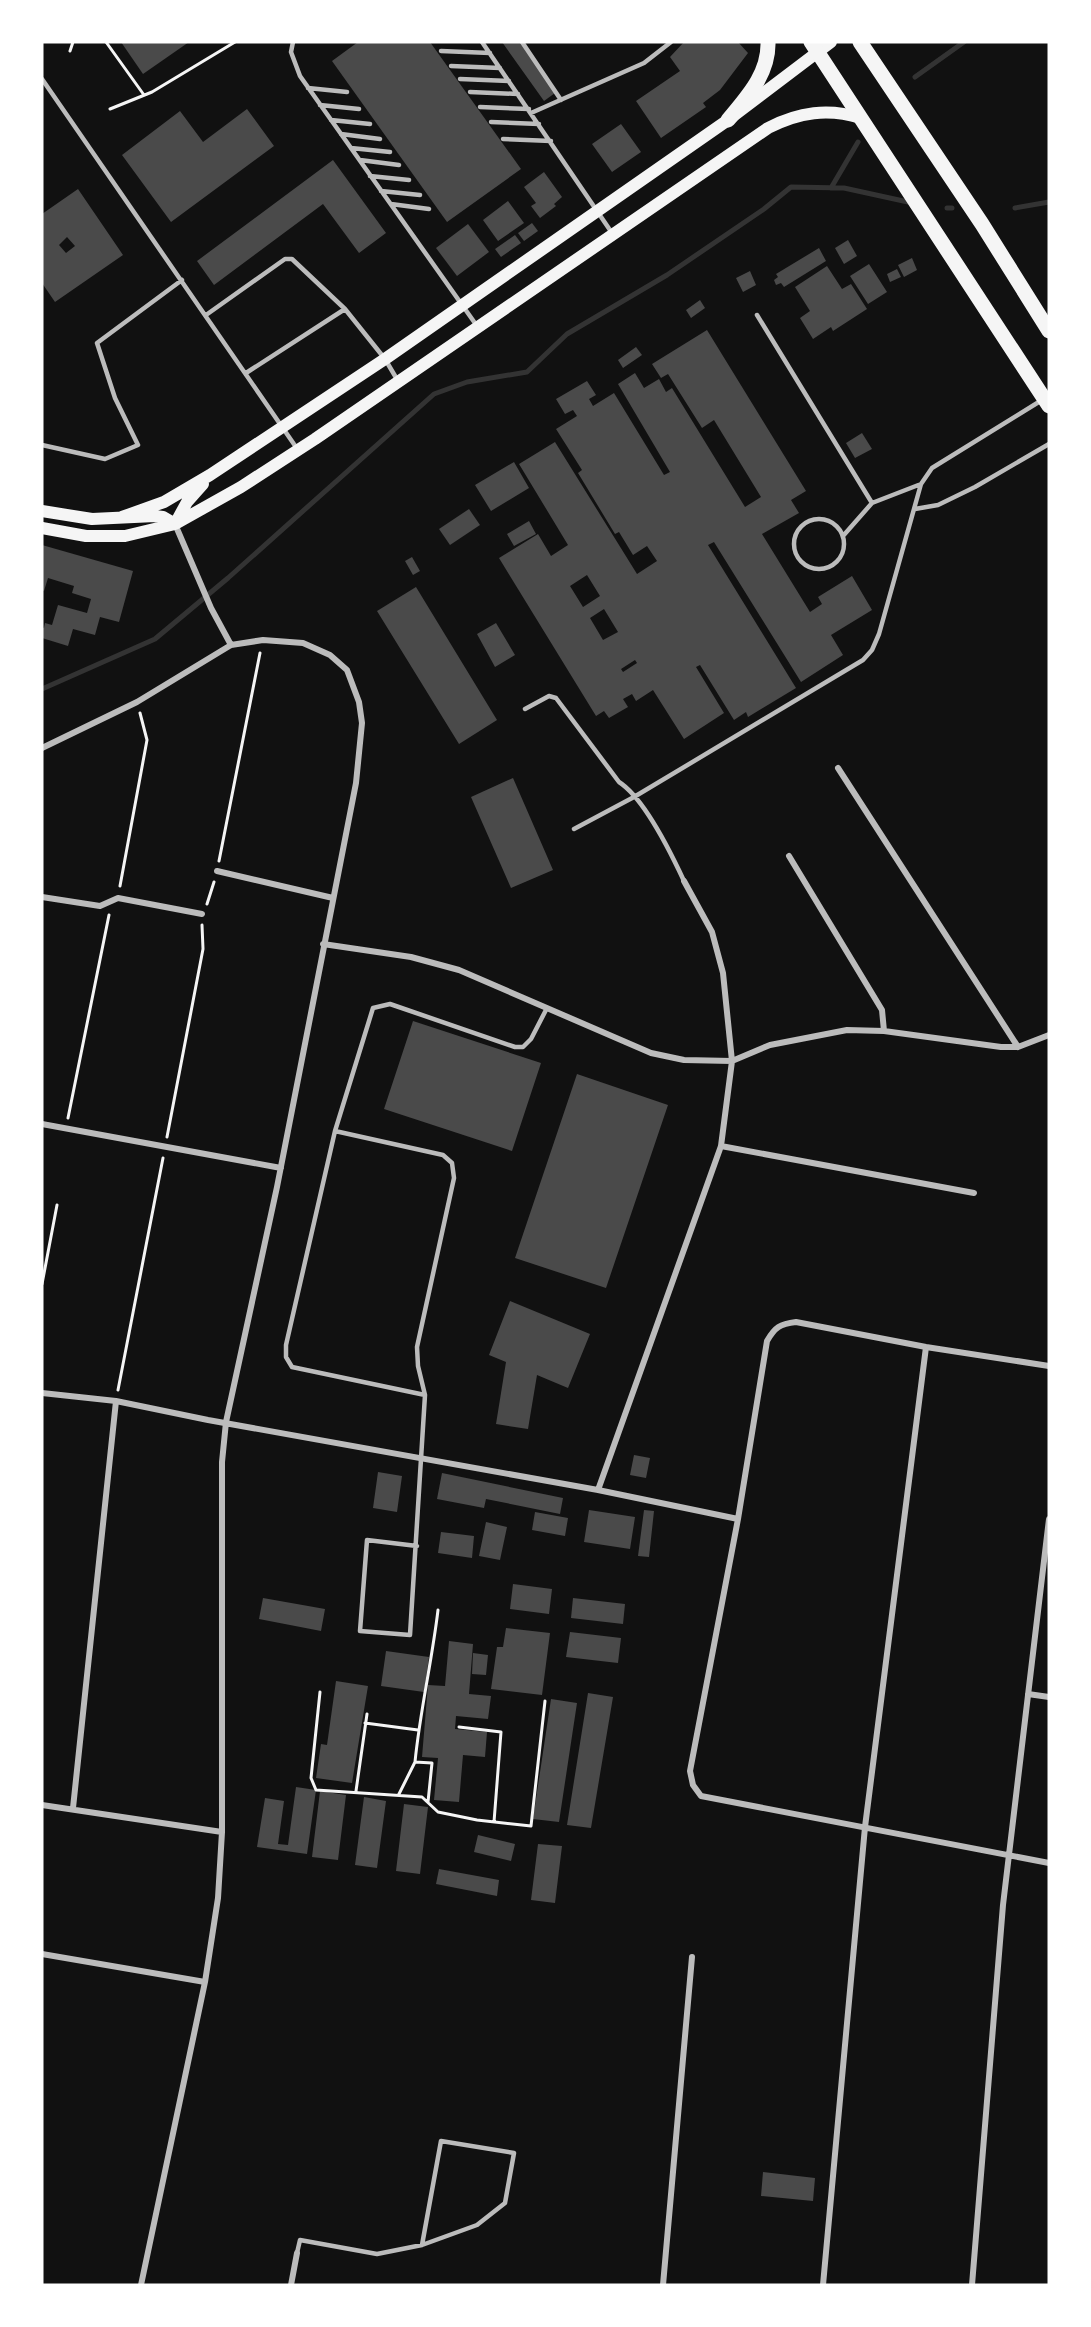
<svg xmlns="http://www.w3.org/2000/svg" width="1091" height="2327" font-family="'Titillium Web',sans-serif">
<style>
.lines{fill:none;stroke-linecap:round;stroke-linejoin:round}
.stream{stroke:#333;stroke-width:5}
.building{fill:#4a4a4a;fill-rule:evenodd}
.path{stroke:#f5f5f5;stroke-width:3}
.service{stroke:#bcbcbc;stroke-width:4.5}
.minor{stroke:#bcbcbc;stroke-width:6}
.secondary{stroke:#f5f5f5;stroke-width:12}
.primary{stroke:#f5f5f5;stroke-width:15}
</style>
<rect width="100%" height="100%" fill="#111"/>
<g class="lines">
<path class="stream" d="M 915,77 L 964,42
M 831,188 L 858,142
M 947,208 L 952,208
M 1015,208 L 1049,202
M 42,689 L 155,639 L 228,578 L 434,394 L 467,382 L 527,372 L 567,334 L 667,275 L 764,209 L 791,187 L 844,188 L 908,202"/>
</g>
<path class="building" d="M 121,42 L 189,42 L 143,74 Z
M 358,42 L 430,42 L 521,169 L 447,222 L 332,61 Z
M 502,42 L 520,42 L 555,93 L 544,101 Z
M 684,42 L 738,42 L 748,53 L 720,90 L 703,103 L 706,107 L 661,138 L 636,101 L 680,71 L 670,57 Z
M 247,109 L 274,146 L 171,222 L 122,155 L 180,111 L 203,142 Z
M 621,124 L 641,152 L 612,172 L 592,144 Z
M 333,160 L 386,233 L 359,253 L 323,204 L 214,285 L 197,261 Z
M 544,172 L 562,197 L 554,204 L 556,206 L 540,218 L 531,206 L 536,203 L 524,187 Z
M 78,189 L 123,255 L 55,302 L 42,283 L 42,214 ZM 67,237 L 75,246 L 66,253 L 59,245 Z
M 508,201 L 524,223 L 498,241 L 483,220 Z
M 532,223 L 538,231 L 524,241 L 518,233 Z
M 468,224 L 489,252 L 457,276 L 436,248 Z
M 515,235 L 521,243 L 501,257 L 495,249 Z
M 848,240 L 857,256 L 844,264 L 835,248 Z
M 819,248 L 826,261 L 784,287 L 781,283 L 776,285 L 774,280 L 778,277 L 776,274 Z
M 912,258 L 917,270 L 904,277 L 898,265 Z
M 869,264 L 887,292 L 868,304 L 850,276 Z
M 827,266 L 842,289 L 851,284 L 867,309 L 833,331 L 831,327 L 813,339 L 800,318 L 810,311 L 795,287 Z
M 897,269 L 901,277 L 890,282 L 887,274 Z
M 750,271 L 756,285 L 743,292 L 736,278 Z
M 700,300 L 705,308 L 691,318 L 686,310 Z
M 707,330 L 806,491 L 791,500 L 799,513 L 762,534 L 810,612 L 822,604 L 818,597 L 852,576 L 872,610 L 831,635 L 843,655 L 801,682 L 714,542 L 708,545 L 796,688 L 748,717 L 746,712 L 734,720 L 700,665 L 696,667 L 724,713 L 684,739 L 653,690 L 636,701 L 632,694 L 623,699 L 628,707 L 609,718 L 604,711 L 596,716 L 499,558 L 538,534 L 551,556 L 568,545 L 519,464 L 555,442 L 637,574 L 657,561 L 647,546 L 633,555 L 619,532 L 615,534 L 578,473 L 582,470 L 556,429 L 577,416 L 573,410 L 565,414 L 556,399 L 587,381 L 596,395 L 589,399 L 593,406 L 614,393 L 664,475 L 670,472 L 618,384 L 635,373 L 644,388 L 659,379 L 666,392 L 672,388 L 745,507 L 761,497 L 714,420 L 702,428 L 668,374 L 661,378 L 652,364 ZM 587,575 L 600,596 L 583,607 L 570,586 ZM 604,609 L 618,632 L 603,640 L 590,618 ZM 635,660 L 637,663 L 623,672 L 621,669 Z
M 636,347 L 642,355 L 623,368 L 618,360 Z
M 862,433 L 872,449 L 855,458 L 846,443 Z
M 514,462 L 529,488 L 491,511 L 475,485 Z
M 469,509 L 480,525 L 450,545 L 439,529 Z
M 529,521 L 536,534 L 514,546 L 507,534 Z
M 42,545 L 133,571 L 119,622 L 100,617 L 95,635 L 73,629 L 68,646 L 42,638 L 42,627 L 44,628 L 45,623 L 52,625 L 58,605 L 87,613 L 91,599 L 72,593 L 74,586 L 48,578 L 44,591 L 42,590 Z
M 412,557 L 420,571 L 413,575 L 405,561 Z
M 416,587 L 497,720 L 459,744 L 377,611 Z
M 496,623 L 515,655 L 495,667 L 477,634 Z
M 513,778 L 553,870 L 511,888 L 471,797 Z
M 413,1021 L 541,1063 L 512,1151 L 384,1109 Z
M 577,1074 L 668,1105 L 606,1288 L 515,1258 Z
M 510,1301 L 590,1334 L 568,1388 L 537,1375 L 528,1429 L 496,1424 L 506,1362 L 489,1355 Z
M 634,1455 L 650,1458 L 646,1478 L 630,1475 Z
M 378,1472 L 402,1476 L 397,1512 L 373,1508 Z
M 442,1473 L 563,1498 L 560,1514 L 486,1499 L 484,1508 L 437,1499 Z
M 589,1510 L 635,1517 L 630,1549 L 584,1542 Z
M 644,1510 L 654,1511 L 649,1557 L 638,1556 Z
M 535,1512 L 568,1518 L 565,1536 L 532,1530 Z
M 486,1522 L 507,1527 L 500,1560 L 479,1556 Z
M 441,1532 L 474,1536 L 472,1558 L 438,1553 Z
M 513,1584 L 552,1589 L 549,1614 L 510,1609 Z
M 263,1598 L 325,1609 L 321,1631 L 259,1619 Z
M 573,1598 L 625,1604 L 623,1624 L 571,1618 Z
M 506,1628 L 550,1633 L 542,1695 L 491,1689 L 497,1647 L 503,1647 Z
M 570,1632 L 621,1638 L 618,1663 L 566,1657 Z
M 449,1641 L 473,1644 L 469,1694 L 491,1696 L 488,1719 L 456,1716 L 455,1729 L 487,1732 L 485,1757 L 463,1755 L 459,1802 L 434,1800 L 438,1758 L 422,1757 L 428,1685 L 445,1686 Z
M 386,1651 L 429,1657 L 424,1692 L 381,1686 Z
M 473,1653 L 488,1655 L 486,1675 L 472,1674 Z
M 336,1681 L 368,1686 L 352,1783 L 316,1778 L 321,1744 L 327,1745 Z
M 588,1693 L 613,1697 L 591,1828 L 567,1825 Z
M 551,1699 L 577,1703 L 559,1822 L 533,1819 Z
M 296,1787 L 316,1790 L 307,1854 L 257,1847 L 265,1798 L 284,1801 L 278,1844 L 288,1845 Z
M 320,1791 L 346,1795 L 338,1860 L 312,1857 Z
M 364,1797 L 386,1801 L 377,1868 L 355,1865 Z
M 404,1804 L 428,1807 L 420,1874 L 396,1871 Z
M 478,1835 L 515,1844 L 511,1861 L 474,1852 Z
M 538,1844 L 562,1846 L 555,1903 L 531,1900 Z
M 439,1869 L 499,1880 L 497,1896 L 436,1884 Z
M 763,2172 L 815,2178 L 813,2201 L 761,2196 Z"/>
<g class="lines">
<path class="path" d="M 106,42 L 144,95
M 70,51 L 73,42
M 110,109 L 152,92 L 235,42
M 219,861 L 260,653
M 120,886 L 147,740 L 140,713
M 207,904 L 214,882
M 68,1118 L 109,915
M 167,1137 L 203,949 L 202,925
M 42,1284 L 57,1205
M 118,1390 L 163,1158
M 320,1692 L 311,1778 L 316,1790 L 422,1797 L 438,1812 L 477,1820 L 531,1826 L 545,1701
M 365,1723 L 418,1730
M 459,1727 L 501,1732 L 494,1822
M 415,1762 C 420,1711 432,1661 438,1610
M 356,1791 L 367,1714
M 399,1794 L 415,1762 L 432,1763 L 428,1802"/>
<path class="service" d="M 293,42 L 291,52 L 300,76 L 477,326
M 482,42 L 612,233
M 522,42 L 561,100
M 441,51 L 490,53
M 451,66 L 500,68
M 42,79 L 298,450
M 460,79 L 509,81
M 308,88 L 347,92
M 470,92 L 518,94
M 320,105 L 359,109
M 480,107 L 529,109
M 531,113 L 644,63 L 671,42
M 331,120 L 370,124
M 491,122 L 539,124
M 341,134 L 380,139
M 503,139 L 551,141
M 351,148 L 390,152
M 360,160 L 399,165
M 370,176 L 409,180
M 381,191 L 420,195
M 391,204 L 429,209
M 206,315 L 285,259 L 292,259 L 345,309 L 385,359 L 398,381
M 757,315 L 872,503
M 246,373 L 345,309
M 42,445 L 105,459 L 138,445 L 115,398 L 97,343 L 182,280
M 915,509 L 938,505 L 975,487 L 1049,444
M794 544a25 25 0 1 1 50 0a25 25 0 1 1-50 0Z
M 843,536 L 872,503 L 921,484
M 525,709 L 549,696 L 556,698 L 619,782 C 644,798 671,853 684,881
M 574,829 L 634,797 L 863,660 L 872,650 L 879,634 L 921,484 L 932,468 L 1042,400
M 335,1131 L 443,1155 L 452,1163 L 454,1178 L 417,1347 L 418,1366 L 425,1395 L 410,1635 L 360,1631 L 367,1540 L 417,1546
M 425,1395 L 292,1367 L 286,1357 L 286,1345 L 335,1131 L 373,1008 L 390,1004 L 515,1047 L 523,1047 L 531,1039 L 547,1008
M 297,2253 L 300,2240 L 377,2254 L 422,2245 L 477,2225 L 505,2203 L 514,2153 L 441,2141 L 422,2245"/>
<path class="minor" d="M 175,524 L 211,608 L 231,645
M 42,748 L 137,702 L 231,645 L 263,640 L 303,643 L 330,655 L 347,670 L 359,702 L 362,723 L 356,783 L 277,1187 L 226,1422 L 222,1462 L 222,1832 L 218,1898 L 205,1982 L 141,2285
M 838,768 L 1018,1047
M 789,856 L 882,1010 L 884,1031
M 217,871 L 333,898
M 42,897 L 100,906 L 118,898 L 202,914
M 323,944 L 411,957 L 459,970 L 651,1053 L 684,1060 L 732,1061 L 770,1045 L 847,1030 L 884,1031 L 1001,1047 L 1018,1047 L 1049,1035
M 42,1124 L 281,1168
M 721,1146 L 974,1193
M 1049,1366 L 926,1347 L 796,1322 C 780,1324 775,1327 767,1341 L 738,1519 L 690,1771 L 693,1785 L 701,1796 L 1049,1863
M 42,1393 L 116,1401 L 208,1420 L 598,1490 L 738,1519
M 598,1490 L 721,1146 L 732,1061 L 723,973 L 712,932 L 684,881
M 1028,1694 L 1049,1697
M 42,1805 L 222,1832
M 73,1808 L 116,1401
M 42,1954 L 205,1982
M 291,2285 L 297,2253
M 663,2285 L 692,1957
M 823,2285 L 865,1827 L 926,1347
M 972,2285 L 1003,1905 L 1049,1519"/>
<path class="secondary" d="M 42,511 L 92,519 L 155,516 L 163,517 L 175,524 L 187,502 L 203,484
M 122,517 L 164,502 L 210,475 L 385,359 L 728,120 L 831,42
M 42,528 L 86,536 L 125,536 L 175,524 L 241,487 L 315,439 L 768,128 C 799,112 828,108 861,118"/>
<path class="primary" d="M 811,42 L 1049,406
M 860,42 L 982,224 L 1049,331
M 728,120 C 747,97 769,74 768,42"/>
</g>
<rect width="1091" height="2327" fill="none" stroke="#ffffff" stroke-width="87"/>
</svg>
